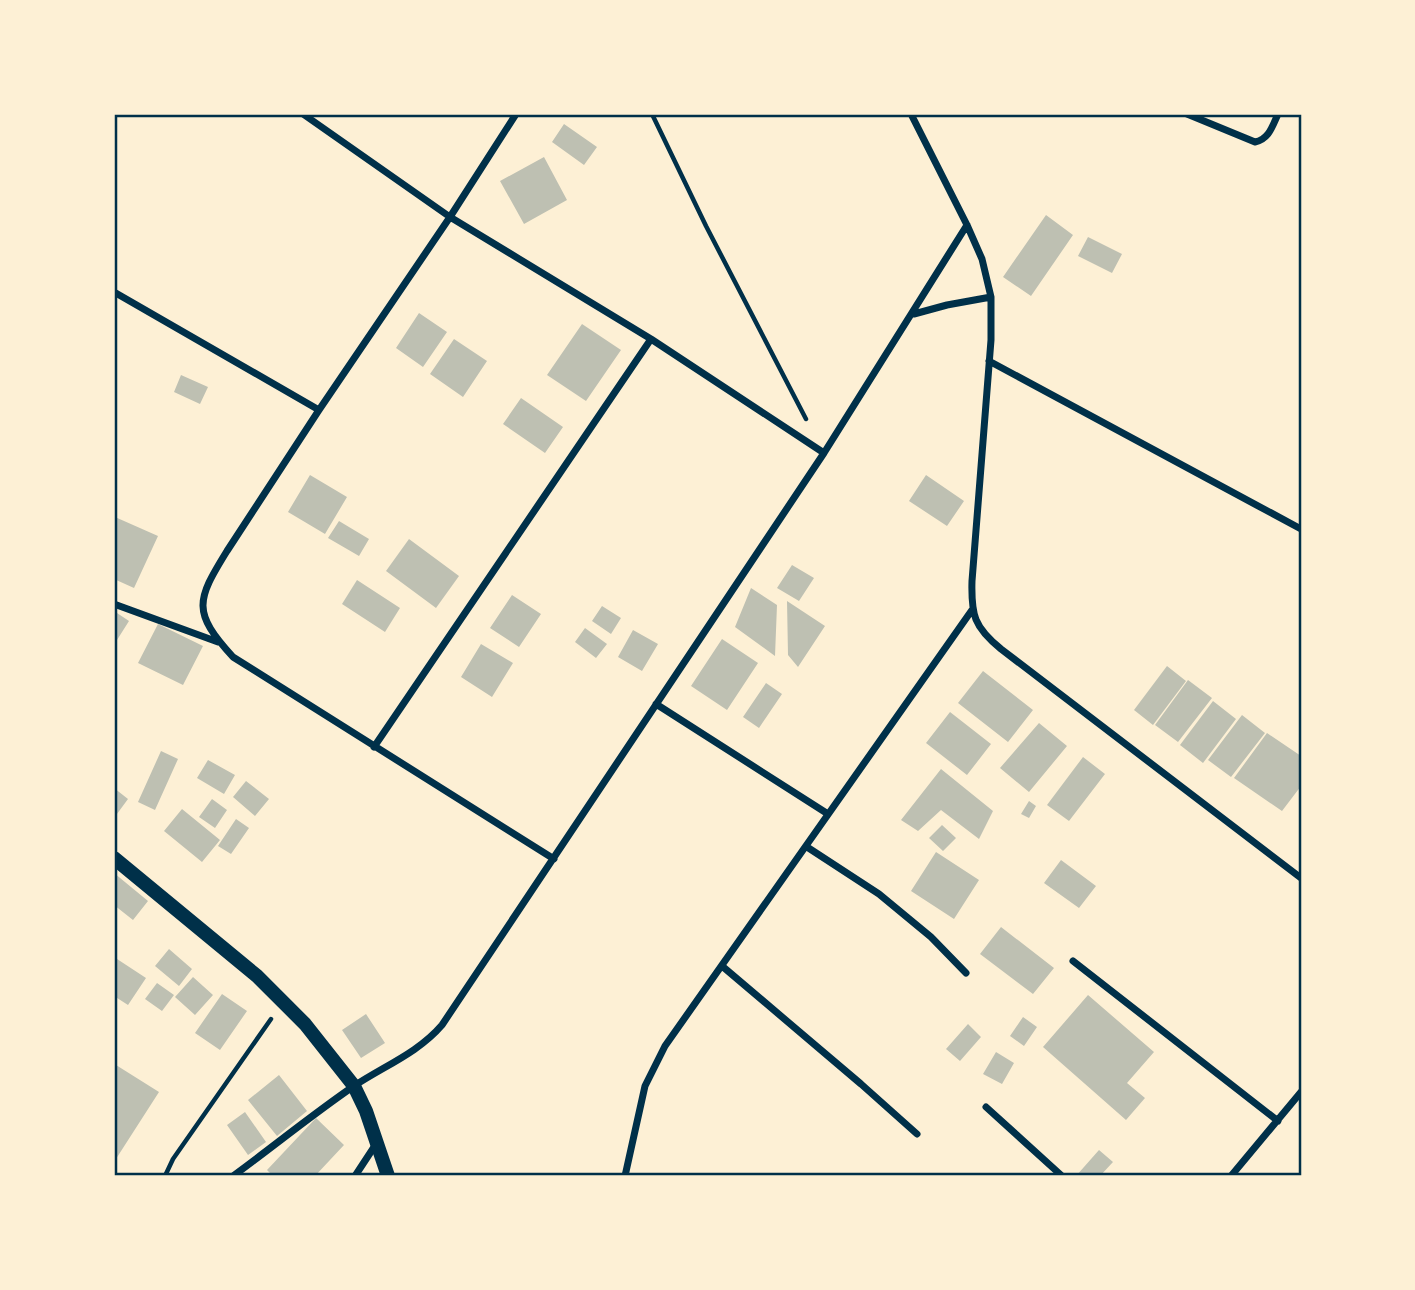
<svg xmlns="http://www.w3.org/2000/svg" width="1415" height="1290" font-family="'Sofia Sans Condensed',sans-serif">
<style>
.building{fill:#bec0b2}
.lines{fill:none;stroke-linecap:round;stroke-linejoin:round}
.path{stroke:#003049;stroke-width:4.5}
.minor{stroke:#003049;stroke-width:7}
.secondary{stroke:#003049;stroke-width:14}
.neatline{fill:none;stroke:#003049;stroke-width:2.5}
</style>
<rect width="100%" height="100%" fill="#fdf0d5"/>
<path class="building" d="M 564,124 L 597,147 L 584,165 L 552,142 Z
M 544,157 L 567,200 L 524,224 L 500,181 Z
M 1046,215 L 1073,235 L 1031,296 L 1003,277 Z
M 1088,237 L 1122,254 L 1112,273 L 1078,256 Z
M 419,313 L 447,332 L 423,367 L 396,348 Z
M 582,324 L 621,350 L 586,401 L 547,375 Z
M 454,339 L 487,361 L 463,397 L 430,374 Z
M 181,375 L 208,387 L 200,404 L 174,392 Z
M 521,398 L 563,427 L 545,453 L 503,424 Z
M 310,475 L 347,497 L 325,534 L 288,512 Z
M 926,475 L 964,501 L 947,526 L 909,501 Z
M 115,517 L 158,536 L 134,588 L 114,579 Z
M 339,521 L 369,539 L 359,556 L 328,538 Z
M 409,539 L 459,576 L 436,608 L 386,571 Z
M 792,565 L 814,578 L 799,601 L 777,588 Z
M 357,580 L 400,608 L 385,632 L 342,604 Z
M 751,588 L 777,605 L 775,656 L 735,627 Z
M 512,595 L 541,614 L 519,647 L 490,628 Z
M 787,601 L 825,626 L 798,667 L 788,655 Z
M 602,606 L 621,618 L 611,634 L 592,621 Z
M 114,611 L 129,621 L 117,640 L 114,638 Z
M 158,624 L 203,646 L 183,685 L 138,663 Z
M 585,628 L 607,644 L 596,658 L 575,642 Z
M 633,630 L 658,644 L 642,671 L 618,657 Z
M 722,639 L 758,663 L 727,710 L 691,686 Z
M 481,644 L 513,663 L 492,697 L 461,677 Z
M 1167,666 L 1186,681 L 1153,725 L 1134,710 Z
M 983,671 L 1033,710 L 1008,742 L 958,703 Z
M 1188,680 L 1212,698 L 1178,742 L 1155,725 Z
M 766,683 L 782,694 L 759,728 L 743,717 Z
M 1213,701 L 1236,719 L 1203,763 L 1180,745 Z
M 950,712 L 991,744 L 967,775 L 926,743 Z
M 1242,715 L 1265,733 L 1231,777 L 1208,760 Z
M 1039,723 L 1067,746 L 1029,792 L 1000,768 Z
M 1267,733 L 1301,756 L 1301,786 L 1282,811 L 1234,778 Z
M 161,751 L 178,759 L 155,810 L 138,802 Z
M 1083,757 L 1105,774 L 1069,821 L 1047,805 Z
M 208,760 L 235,775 L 224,794 L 197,778 Z
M 941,769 L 993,811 L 979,839 L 941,810 L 918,831 L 901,820 Z
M 246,781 L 269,799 L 255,816 L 233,797 Z
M 114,788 L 128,799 L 114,818 Z
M 212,799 L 227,810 L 215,828 L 199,817 Z
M 1029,801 L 1036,806 L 1029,818 L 1021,814 Z
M 182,809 L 220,840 L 202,862 L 164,831 Z
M 236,819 L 249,828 L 231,854 L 218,846 Z
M 942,825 L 956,838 L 943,851 L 929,838 Z
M 936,852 L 979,880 L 954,919 L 911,891 Z
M 1061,860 L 1096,886 L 1079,908 L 1044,883 Z
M 114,873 L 148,901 L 133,920 L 114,905 Z
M 1001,927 L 1054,968 L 1033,994 L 980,954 Z
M 169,949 L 192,969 L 179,986 L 155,966 Z
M 114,957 L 146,978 L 128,1005 L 114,996 Z
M 193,977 L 213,995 L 195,1015 L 175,997 Z
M 157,983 L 174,995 L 162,1011 L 145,999 Z
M 222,994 L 247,1011 L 220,1050 L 195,1033 Z
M 1088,995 L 1154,1052 L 1127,1083 L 1145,1098 L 1126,1120 L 1043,1047 Z
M 366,1014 L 385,1043 L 361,1058 L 342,1030 Z
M 1023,1017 L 1037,1027 L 1024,1046 L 1010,1036 Z
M 968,1024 L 981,1037 L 960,1061 L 946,1049 Z
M 996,1052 L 1014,1063 L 1002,1084 L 983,1074 Z
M 116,1065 L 159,1092 L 114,1162 L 114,1067 Z
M 279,1075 L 307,1111 L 277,1136 L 248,1100 Z
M 245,1112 L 266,1142 L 248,1155 L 227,1125 Z
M 316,1118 L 344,1145 L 315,1176 L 273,1176 L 267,1170 Z
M 1099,1150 L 1113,1162 L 1100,1176 L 1076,1176 Z"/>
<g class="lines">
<path class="path" d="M 652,114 L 706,226 L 806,419
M 165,1176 L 173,1159 L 271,1019"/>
<path class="minor" d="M 303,114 L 450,217 L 651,339 L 824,453
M 516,114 L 450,217 L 319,410 L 227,551 C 196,601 192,612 233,657 L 554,859
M 911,114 L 967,225 L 982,259 L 991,297 L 991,340 L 972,581 C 971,615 974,627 1001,649 L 1301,878
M 1187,114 L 1255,142 C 1269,139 1272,127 1278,114
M 114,292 L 319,410
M 914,314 L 947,305 L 991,297
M 989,361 L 1301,529
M 114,604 L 218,642
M 656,704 L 828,814
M 374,747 L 651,339
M 807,847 L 879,894 L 931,937 L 966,973
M 1073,961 L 1278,1121
M 722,966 L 861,1084 L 917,1134
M 986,1107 L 1062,1176
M 233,1176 C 274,1146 313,1114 354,1086 C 384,1066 418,1053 442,1025 L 824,453 L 967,225
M 355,1176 L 376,1144
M 625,1176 L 645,1086 L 665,1046 L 972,610
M 1231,1176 L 1301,1092"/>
<path class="secondary" d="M 114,858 L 257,976 L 305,1024 L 354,1086 L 366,1111 L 388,1176"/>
</g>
<rect width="1415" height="1290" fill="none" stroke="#fdf0d5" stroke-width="231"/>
<rect x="116" y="116" width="1184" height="1058" class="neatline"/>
</svg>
